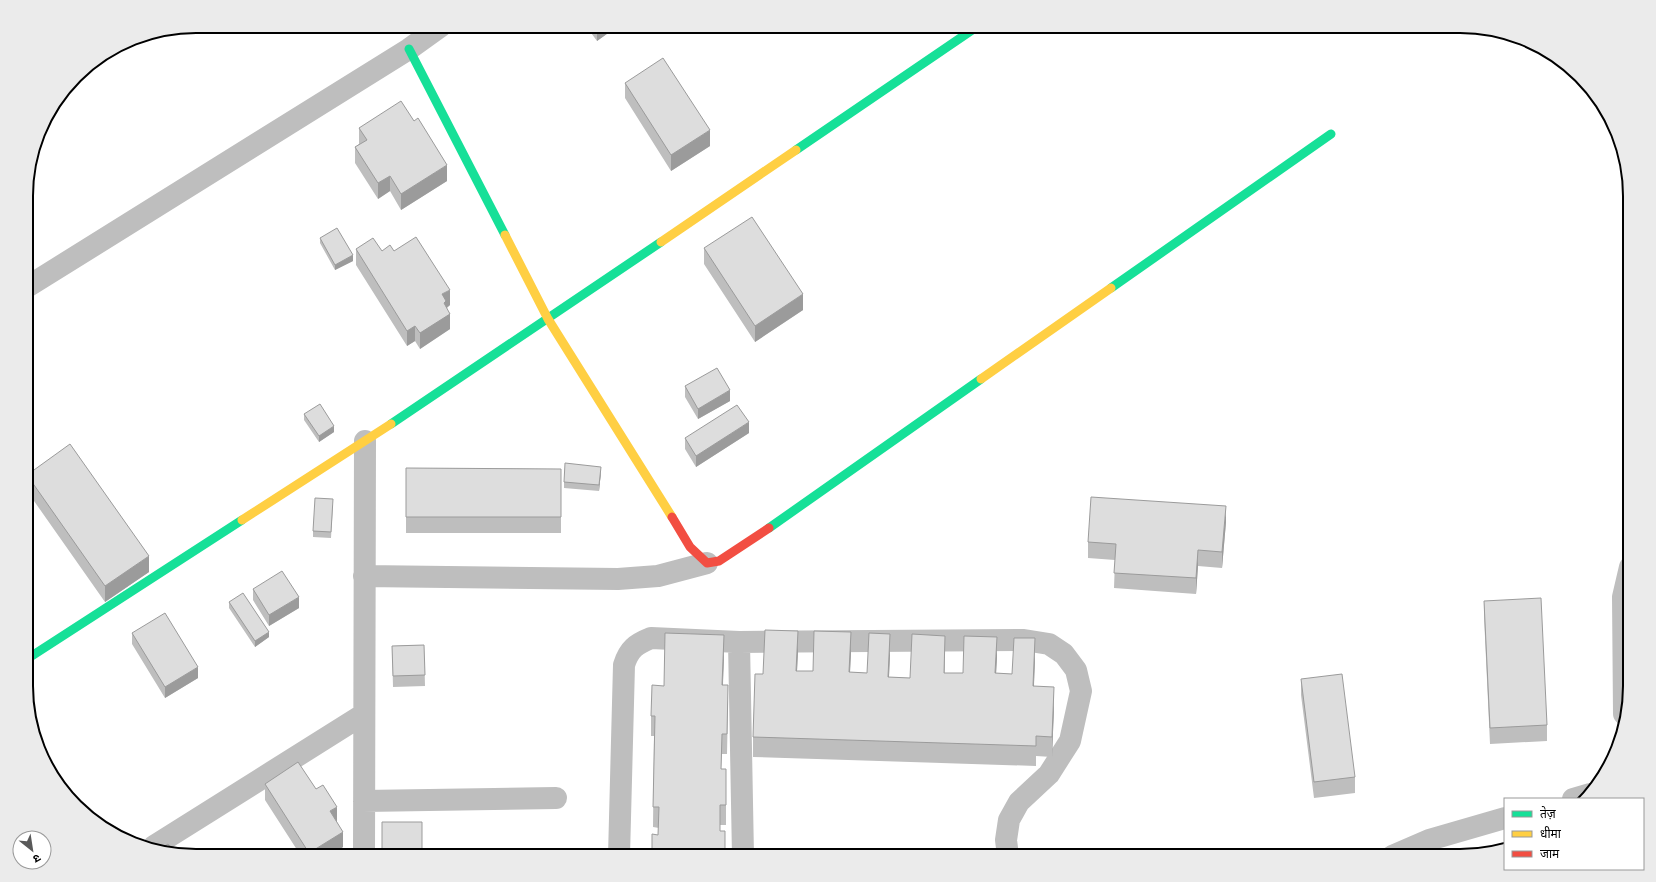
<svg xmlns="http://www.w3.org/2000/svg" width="1656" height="882" font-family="Helvetica,'Noto Sans Devanagari',sans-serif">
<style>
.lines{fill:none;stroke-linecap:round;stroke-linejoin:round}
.street{stroke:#bebebe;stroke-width:22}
.fast{stroke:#16e098;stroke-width:9}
.slow{stroke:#ffcf43;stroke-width:9}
.jam{stroke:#f24e42;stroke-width:9}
.wall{fill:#bebebe}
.shaded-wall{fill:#9b9b9b}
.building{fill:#ddd;stroke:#9b9b9b}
.rim{fill:none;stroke:#000;stroke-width:2}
</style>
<rect width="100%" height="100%" fill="#fff"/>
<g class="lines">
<path class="street" d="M 27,287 L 409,49 L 441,26
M 364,576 L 618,579 L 658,576 L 707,563
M 739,642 L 743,856
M 1624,714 L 1623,597 L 1630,567
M 1573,799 L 1590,794
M 364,801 L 556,798
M 154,846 L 364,714
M 364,856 L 365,441
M 619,856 L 624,665 C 629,649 636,644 651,638 L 739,642 L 1024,640 L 1049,644 L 1064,654 L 1076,670 L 1081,691 L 1070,741 L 1049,774 L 1019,802 L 1009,820 L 1006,840 L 1008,856
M 1392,856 L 1429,840 L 1505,818"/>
<path class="fast" d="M 409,49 L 505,235
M 796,150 L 978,26
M 1111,288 L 1331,134
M 391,424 L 661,242
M 769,528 L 981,379
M 27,659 L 242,520"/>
<path class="slow" d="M 505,235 L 548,319 L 672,517
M 661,242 L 796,150
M 981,379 L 1111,288
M 242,520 L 391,424"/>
<path class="jam" d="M 672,517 L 690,547 L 707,563 L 719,561 L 769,528"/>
</g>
<path class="wall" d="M 586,26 L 618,26 L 597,41 Z
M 625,83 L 710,146 L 671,171 L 625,98 Z
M 359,128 L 447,181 L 401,210 L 390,191 L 378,199 L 355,163 L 355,147 L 359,144 Z
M 320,238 L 353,261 L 335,270 L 320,243 Z
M 704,248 L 803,310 L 755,342 L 704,264 Z
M 356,249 L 382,251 L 450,305 L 447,308 L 450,329 L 420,349 L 415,341 L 407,346 L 356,265 Z
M 685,386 L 730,401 L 698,419 L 685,397 Z
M 304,414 L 334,432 L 319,442 L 304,420 Z
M 749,433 L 696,467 L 685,449 L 685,438 Z
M 406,468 L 561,469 L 561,533 L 406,533 Z
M 601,472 L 599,491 L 564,488 L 564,482 Z
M 27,475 L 149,572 L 105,602 L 27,491 Z
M 333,505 L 331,538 L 313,537 L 313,531 Z
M 1226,522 L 1222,568 L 1198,566 L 1196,594 L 1114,588 L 1115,560 L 1088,558 L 1088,542 Z
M 253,589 L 299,608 L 269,626 L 253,600 Z
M 1484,601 L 1547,725 L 1547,741 L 1490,744 L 1484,616 Z
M 229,602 L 269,637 L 255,647 L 229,608 Z
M 132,633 L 198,678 L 165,698 L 132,644 Z
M 424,645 L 425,686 L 393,687 L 392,646 Z
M 798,651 L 797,671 L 813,671 L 851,652 L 850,672 L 867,673 L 890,654 L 889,677 L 910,678 L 945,656 L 944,673 L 963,673 L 997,657 L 996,673 L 1012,674 L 1035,658 L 1034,686 L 1054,707 L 1052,757 L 1036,756 L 1036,766 L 753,757 L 753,737 Z
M 724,655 L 723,685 L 728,705 L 727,754 L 722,754 L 721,769 L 726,789 L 726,825 L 720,825 L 658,835 L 659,828 L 653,827 L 654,736 L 651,736 L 651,716 L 664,686 Z
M 1301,679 L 1355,777 L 1355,793 L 1314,798 L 1301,695 Z
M 265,784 L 316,789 L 337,822 L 343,847 L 330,856 L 301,856 L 265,800 Z"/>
<path class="shaded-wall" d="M 597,26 L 618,26 L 597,41 Z
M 710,130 L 710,146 L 671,171 L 671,155 Z
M 447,165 L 447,181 L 401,210 L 401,194 Z
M 390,176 L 390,191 L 378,199 L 378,183 Z
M 353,255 L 353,261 L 335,270 L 335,265 Z
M 450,290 L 450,305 L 446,308 L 450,314 L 450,329 L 420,349 L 420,333 L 442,294 Z
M 803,294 L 803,310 L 755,342 L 755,326 Z
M 415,326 L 415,341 L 407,346 L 407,331 Z
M 730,390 L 730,401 L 698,419 L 698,409 Z
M 749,422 L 749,433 L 696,467 L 696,456 Z
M 334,426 L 334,432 L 319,442 L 319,436 Z
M 601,467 L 601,472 L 599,491 L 599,485 Z
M 1226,506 L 1226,522 L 1222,568 L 1222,552 Z
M 1198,550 L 1198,566 L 1196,594 L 1196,578 Z
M 149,556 L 149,572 L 105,602 L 105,586 Z
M 299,597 L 299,608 L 269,626 L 269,615 Z
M 798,631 L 798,651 L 796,691 L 796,671 Z
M 269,632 L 269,637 L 255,647 L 255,641 Z
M 851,632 L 851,652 L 849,692 L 849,672 Z
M 890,634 L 890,654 L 888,697 L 888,677 Z
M 724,635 L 724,655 L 722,705 L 722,685 Z
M 945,636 L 945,656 L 944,693 L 944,673 Z
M 997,637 L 997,657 L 995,693 L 995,673 Z
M 1035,638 L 1035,658 L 1033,706 L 1033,686 Z
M 198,667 L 198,678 L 165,698 L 165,687 Z
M 1054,687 L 1054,707 L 1052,757 L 1052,737 Z
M 337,807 L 337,823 L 330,811 Z
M 343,832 L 343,847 L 330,856 L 309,856 L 309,853 Z"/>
<path class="building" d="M 663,58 L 710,130 L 671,155 L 625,83 Z
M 401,101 L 414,121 L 418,118 L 447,165 L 401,194 L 390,176 L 378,183 L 355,147 L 367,140 L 359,128 Z
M 752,217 L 803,294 L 755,326 L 704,248 Z
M 337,228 L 353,255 L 335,265 L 320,238 Z
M 416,237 L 450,290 L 442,294 L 446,301 L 444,303 L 450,314 L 420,333 L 415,326 L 407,331 L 356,249 L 373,238 L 382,251 L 390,245 L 394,251 Z
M 717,368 L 730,390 L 698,409 L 685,386 Z
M 320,404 L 334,426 L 319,436 L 304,414 Z
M 737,405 L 749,422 L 696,456 L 685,438 Z
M 70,444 L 149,556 L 105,586 L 27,475 Z
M 565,463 L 601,467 L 599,485 L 564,482 Z
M 406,468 L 561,469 L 561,517 L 406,517 Z
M 1091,497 L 1226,506 L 1222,552 L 1198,550 L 1196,578 L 1114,573 L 1116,544 L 1088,542 Z
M 315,498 L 333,499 L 331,532 L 313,531 Z
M 282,571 L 299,597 L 269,615 L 253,589 Z
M 243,593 L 269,632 L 255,641 L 229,602 Z
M 1541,598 L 1547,725 L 1490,728 L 1484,601 Z
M 165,613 L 198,667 L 165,687 L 132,633 Z
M 765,630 L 798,631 L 796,671 L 813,671 L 814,631 L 851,632 L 849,672 L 867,673 L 869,633 L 890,634 L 888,677 L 910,678 L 912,634 L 945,636 L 944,673 L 963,673 L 964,636 L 997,637 L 995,673 L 1012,674 L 1014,638 L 1035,638 L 1033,686 L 1054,687 L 1052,737 L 1036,736 L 1036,746 L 753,737 L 755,674 L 763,674 Z
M 665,633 L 724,635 L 722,685 L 728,685 L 727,734 L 722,734 L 721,769 L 726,769 L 726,805 L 720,805 L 720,831 L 725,831 L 725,856 L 652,856 L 652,834 L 658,835 L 659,807 L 653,807 L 655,716 L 651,716 L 652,685 L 664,686 Z
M 424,645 L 425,675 L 393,676 L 392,646 Z
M 1342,674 L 1355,777 L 1314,782 L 1301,679 Z
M 298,762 L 316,789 L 323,785 L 337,807 L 330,811 L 343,832 L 309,853 L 265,784 Z
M 382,822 L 422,822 L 422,856 L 382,856 Z
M 168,844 L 172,850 L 162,848 Z"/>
<path d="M0 0H1656V882H0ZM196 33H1460A163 163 0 0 1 1623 196V686A163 163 0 0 1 1460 849H196A163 163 0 0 1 33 686V196A163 163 0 0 1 196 33Z" fill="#ebebeb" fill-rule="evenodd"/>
<path class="rim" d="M196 33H1460A163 163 0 0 1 1623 196V686A163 163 0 0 1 1460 849H196A163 163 0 0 1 33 686V196A163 163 0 0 1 196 33Z"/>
<rect x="1504" y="798" width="140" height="72" fill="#ffffff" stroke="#999999"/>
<rect x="1512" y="811" width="20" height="6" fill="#16e098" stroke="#999999"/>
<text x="1540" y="818" font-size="12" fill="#000000">तेज़</text>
<rect x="1512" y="831" width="20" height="6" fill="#ffcf43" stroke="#999999"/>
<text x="1540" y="838" font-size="12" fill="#000000">धीमा</text>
<rect x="1512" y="851" width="20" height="6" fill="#f24e42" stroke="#999999"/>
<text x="1540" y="858" font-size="12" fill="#000000">जाम</text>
<g transform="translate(32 850) rotate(150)"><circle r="19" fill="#ffffff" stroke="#999999"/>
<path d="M0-3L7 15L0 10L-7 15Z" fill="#595959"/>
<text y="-6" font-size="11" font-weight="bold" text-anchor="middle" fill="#000000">उ</text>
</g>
</svg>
